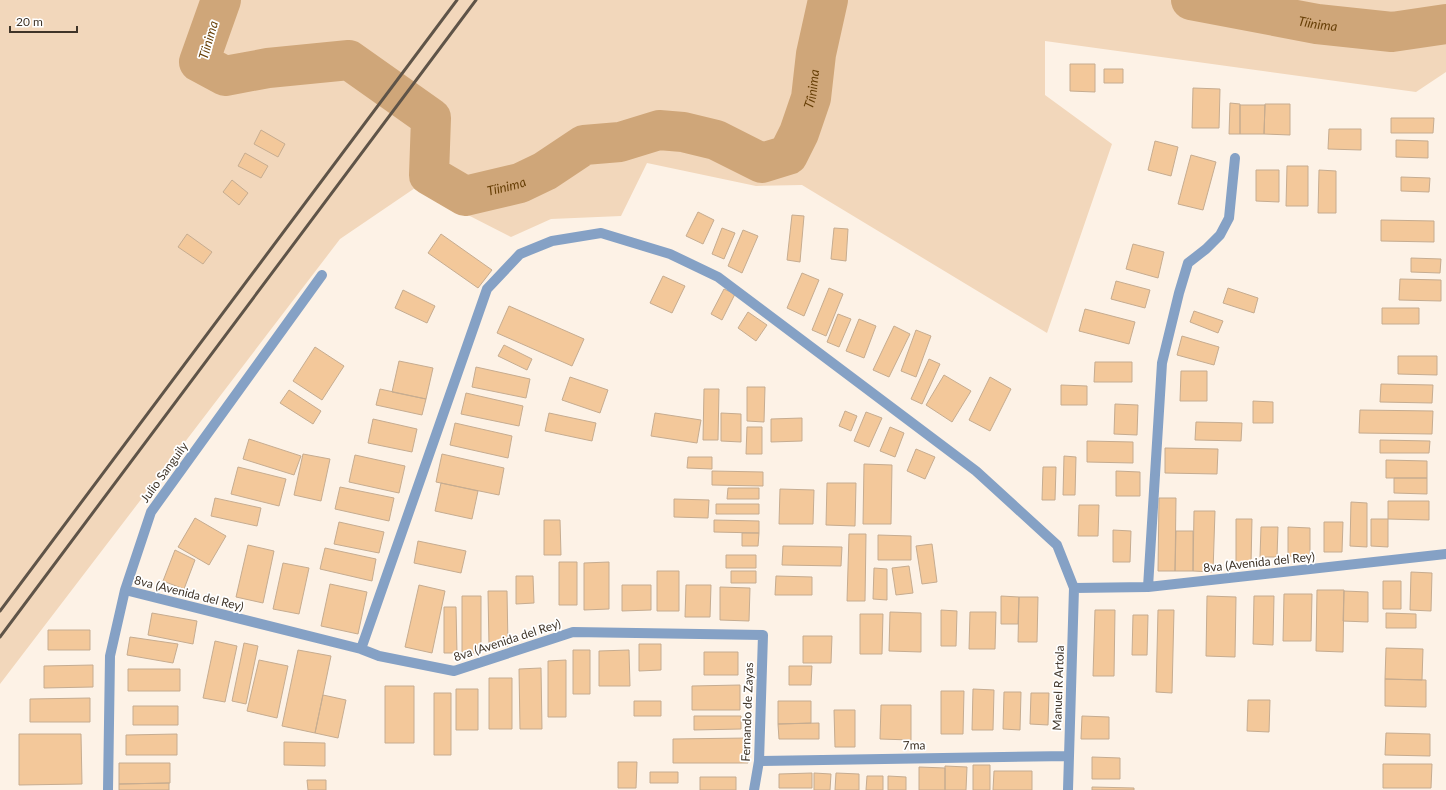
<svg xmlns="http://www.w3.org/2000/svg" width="1446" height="790" font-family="Lato,sans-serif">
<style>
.green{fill:#f2d7bb}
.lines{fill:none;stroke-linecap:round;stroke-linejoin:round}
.river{stroke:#cfa679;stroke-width:40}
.building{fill:#f3c89a;stroke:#c6ac90}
.minor{stroke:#85a1c5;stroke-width:10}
.rail{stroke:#5f5448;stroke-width:3}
.labels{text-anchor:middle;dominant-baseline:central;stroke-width:3.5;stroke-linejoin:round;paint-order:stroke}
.street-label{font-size:12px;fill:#3f3428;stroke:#fff}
.water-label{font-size:13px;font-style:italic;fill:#673f06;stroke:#fff}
</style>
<rect width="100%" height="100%" fill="#fdf2e6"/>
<path class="green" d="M 0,0 L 1446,0 L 1446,72 L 1416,92 L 1045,41 L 1045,95 L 1112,144 L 1047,333 L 802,185 L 756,186 L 647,163 L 621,216 L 551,219 L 511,237 L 415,188 L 340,239 L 0,684 Z"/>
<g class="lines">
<g class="river">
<path id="s1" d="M 221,0 L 199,62 L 225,76 L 268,68 L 349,60 L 431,118 L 429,175 L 465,196 L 520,183 L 545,171 L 584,145 L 620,142 L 659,130 L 683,132 L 716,140 L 762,163 L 788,155 L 799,133 L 811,98 L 816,54 L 828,0"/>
<path id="s2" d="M 1191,0 L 1317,24 L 1392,32 L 1446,24"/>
</g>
</g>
<path class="building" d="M 1070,64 L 1095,64 L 1095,92 L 1070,91 Z
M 1104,69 L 1123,69 L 1123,83 L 1104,83 Z
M 1193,88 L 1220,89 L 1219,128 L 1192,128 Z
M 1230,103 L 1240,104 L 1240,134 L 1229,134 Z
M 1265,104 L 1290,104 L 1290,135 L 1264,134 Z
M 1240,105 L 1265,105 L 1264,134 L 1240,134 Z
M 1391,118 L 1434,118 L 1433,133 L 1391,133 Z
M 1329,129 L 1361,129 L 1361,150 L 1328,149 Z
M 261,130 L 285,144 L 278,157 L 254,144 Z
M 1396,140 L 1428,141 L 1428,158 L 1396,157 Z
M 1155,141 L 1178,147 L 1171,176 L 1148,170 Z
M 245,153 L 268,166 L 261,178 L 238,166 Z
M 1191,155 L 1216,162 L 1203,210 L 1178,204 Z
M 1287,166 L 1308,166 L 1308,206 L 1286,206 Z
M 1256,170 L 1279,170 L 1279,202 L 1256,201 Z
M 1319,170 L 1336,171 L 1336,213 L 1318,213 Z
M 1401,177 L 1430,178 L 1429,192 L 1401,191 Z
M 232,180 L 248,193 L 239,205 L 223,192 Z
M 698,212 L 714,220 L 703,244 L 686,236 Z
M 792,215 L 804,216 L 800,262 L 787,260 Z
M 1381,220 L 1434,221 L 1434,242 L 1381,241 Z
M 722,228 L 735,233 L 724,259 L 712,254 Z
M 834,228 L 848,229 L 846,261 L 831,259 Z
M 743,230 L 758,236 L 742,273 L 728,266 Z
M 187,234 L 212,252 L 203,264 L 178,247 Z
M 441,234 L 492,270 L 478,288 L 428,253 Z
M 1133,244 L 1164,252 L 1158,278 L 1126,269 Z
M 1411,258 L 1441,259 L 1440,273 L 1411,272 Z
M 802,273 L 819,280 L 804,316 L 787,308 Z
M 663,276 L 685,286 L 672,313 L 650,303 Z
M 1400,279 L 1441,280 L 1441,301 L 1399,300 Z
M 1116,281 L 1150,290 L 1145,308 L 1111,299 Z
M 829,288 L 843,294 L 826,336 L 812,330 Z
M 1228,288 L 1258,298 L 1254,313 L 1223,303 Z
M 724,289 L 735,294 L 722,320 L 711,314 Z
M 403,290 L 435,306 L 427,323 L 395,308 Z
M 509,306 L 584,339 L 572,366 L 497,333 Z
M 1382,308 L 1419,308 L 1419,324 L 1382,324 Z
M 1085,309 L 1135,322 L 1129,344 L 1079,331 Z
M 1194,311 L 1223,321 L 1218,333 L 1190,322 Z
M 748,312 L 767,325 L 756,341 L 738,328 Z
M 838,314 L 851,319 L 839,347 L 827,342 Z
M 859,319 L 876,326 L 864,358 L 846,351 Z
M 894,326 L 910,334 L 889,377 L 873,370 Z
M 916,330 L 931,336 L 916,377 L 901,371 Z
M 1182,336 L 1219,347 L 1214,365 L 1177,355 Z
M 504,345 L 532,359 L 527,370 L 498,356 Z
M 315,347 L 344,366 L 322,400 L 293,381 Z
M 1398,356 L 1437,356 L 1437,375 L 1398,374 Z
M 929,359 L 940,364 L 922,404 L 911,399 Z
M 399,361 L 433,368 L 426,399 L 392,392 Z
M 1095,362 L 1132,362 L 1132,382 L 1094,382 Z
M 476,367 L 530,379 L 526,398 L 472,387 Z
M 1181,371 L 1207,371 L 1207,401 L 1180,401 Z
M 944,375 L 971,391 L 952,422 L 926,405 Z
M 570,377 L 608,390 L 600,413 L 562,400 Z
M 990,377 L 1011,389 L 990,431 L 969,420 Z
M 1381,384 L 1433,385 L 1432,403 L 1380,402 Z
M 1061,385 L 1087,386 L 1087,405 L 1061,405 Z
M 747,387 L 765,387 L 764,422 L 747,421 Z
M 380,389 L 426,399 L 422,415 L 376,405 Z
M 704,389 L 719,389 L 718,440 L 703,440 Z
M 289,390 L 321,411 L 313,424 L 280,403 Z
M 466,393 L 523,406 L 519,426 L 461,414 Z
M 1253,401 L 1273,402 L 1273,423 L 1253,423 Z
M 1115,404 L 1138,405 L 1137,435 L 1114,434 Z
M 1360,410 L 1433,411 L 1432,434 L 1359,433 Z
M 845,411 L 857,416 L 851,431 L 839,426 Z
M 866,412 L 882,418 L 869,447 L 854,441 Z
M 549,413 L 596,423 L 592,441 L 545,431 Z
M 655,413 L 701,420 L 697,443 L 651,436 Z
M 721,413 L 741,414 L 741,442 L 721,441 Z
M 802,418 L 802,441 L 771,442 L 771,419 Z
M 373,419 L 417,429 L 412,452 L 368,443 Z
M 1196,422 L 1242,423 L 1241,441 L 1195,440 Z
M 455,423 L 512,436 L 508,458 L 450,445 Z
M 747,427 L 762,427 L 762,454 L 746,454 Z
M 890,427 L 904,433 L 895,457 L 880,451 Z
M 249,439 L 301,456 L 294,475 L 243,459 Z
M 1380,440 L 1430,441 L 1429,453 L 1380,453 Z
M 1087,441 L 1133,442 L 1133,463 L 1087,462 Z
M 1165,448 L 1218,449 L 1217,474 L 1165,473 Z
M 916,449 L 935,457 L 925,479 L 907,471 Z
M 303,454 L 330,459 L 321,501 L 294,495 Z
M 442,454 L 504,468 L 499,495 L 436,482 Z
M 355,455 L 405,466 L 399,493 L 349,482 Z
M 1064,456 L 1076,457 L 1075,495 L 1063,495 Z
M 688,457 L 712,457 L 712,469 L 687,468 Z
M 1386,460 L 1427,461 L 1427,478 L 1386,478 Z
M 864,464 L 892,465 L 891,524 L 863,524 Z
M 238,467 L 286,479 L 279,506 L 231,494 Z
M 1043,467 L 1056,467 L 1055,500 L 1042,500 Z
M 712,471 L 763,472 L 763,486 L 712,485 Z
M 1116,471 L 1140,472 L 1140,496 L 1116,496 Z
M 1394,478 L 1427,478 L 1427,494 L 1394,493 Z
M 441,483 L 478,491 L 472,519 L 435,511 Z
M 827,483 L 856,483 L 855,526 L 826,525 Z
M 340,487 L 394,498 L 389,521 L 335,509 Z
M 728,488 L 759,488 L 759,499 L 727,499 Z
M 780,489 L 814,490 L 813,524 L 779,524 Z
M 215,498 L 261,508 L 257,526 L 211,516 Z
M 1159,498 L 1176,498 L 1175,571 L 1158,571 Z
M 674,499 L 709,500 L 708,518 L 674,517 Z
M 1388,501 L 1429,501 L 1429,520 L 1388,519 Z
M 1351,502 L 1367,503 L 1367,547 L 1350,546 Z
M 716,504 L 759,504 L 759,514 L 716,514 Z
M 1079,505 L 1099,505 L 1098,536 L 1078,536 Z
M 1194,511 L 1215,511 L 1213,572 L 1193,571 Z
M 195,518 L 226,536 L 209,565 L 178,547 Z
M 1236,519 L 1252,519 L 1251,565 L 1236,565 Z
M 1371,519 L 1388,519 L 1388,547 L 1371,546 Z
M 544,520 L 560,520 L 561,555 L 544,555 Z
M 714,520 L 759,521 L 759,533 L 714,532 Z
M 339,522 L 384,532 L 379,553 L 334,544 Z
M 1324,522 L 1343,522 L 1342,552 L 1324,552 Z
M 1261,527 L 1278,527 L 1277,557 L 1260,557 Z
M 1288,527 L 1310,528 L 1310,557 L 1288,556 Z
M 1113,530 L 1131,531 L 1130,562 L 1113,562 Z
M 1176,531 L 1193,531 L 1193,571 L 1175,571 Z
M 742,533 L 759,533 L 758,546 L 742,546 Z
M 849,534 L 866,534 L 865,601 L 847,601 Z
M 878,535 L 911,536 L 911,560 L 878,560 Z
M 418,541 L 466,551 L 461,573 L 414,563 Z
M 932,544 L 937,582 L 922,584 L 916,546 Z
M 248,545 L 274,551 L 263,603 L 236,597 Z
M 783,546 L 842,547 L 841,566 L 782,565 Z
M 325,548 L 376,559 L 372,581 L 320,569 Z
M 175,550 L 195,560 L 184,589 L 163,581 Z
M 726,555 L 756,555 L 756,568 L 726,568 Z
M 559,562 L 577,562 L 577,605 L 559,605 Z
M 609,562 L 609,609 L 584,610 L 584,563 Z
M 283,563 L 309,568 L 299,614 L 273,609 Z
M 909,566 L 913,593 L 896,595 L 892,568 Z
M 874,568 L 887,569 L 887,600 L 873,599 Z
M 657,571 L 679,571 L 679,611 L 657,611 Z
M 731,571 L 756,571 L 756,583 L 731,583 Z
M 1411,572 L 1432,573 L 1431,611 L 1410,610 Z
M 516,576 L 533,576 L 534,603 L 516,604 Z
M 776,576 L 812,577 L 812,595 L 775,595 Z
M 1383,581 L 1401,581 L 1401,609 L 1383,609 Z
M 330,584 L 367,592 L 358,634 L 321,626 Z
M 419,585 L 445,591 L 432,653 L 405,647 Z
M 622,585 L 651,585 L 651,610 L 622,611 Z
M 686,585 L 711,585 L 710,617 L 685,617 Z
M 720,587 L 750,588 L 749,621 L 720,620 Z
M 1317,590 L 1344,590 L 1343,652 L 1316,651 Z
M 488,591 L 507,591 L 508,646 L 489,646 Z
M 1344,591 L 1368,592 L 1368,622 L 1343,621 Z
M 1284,594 L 1312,594 L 1311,641 L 1283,641 Z
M 462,596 L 481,596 L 481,653 L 462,653 Z
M 1001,596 L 1019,597 L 1018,624 L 1001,624 Z
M 1207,596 L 1236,597 L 1235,657 L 1206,656 Z
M 1254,596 L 1274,596 L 1273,645 L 1253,644 Z
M 1019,597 L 1038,597 L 1037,642 L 1018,642 Z
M 444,607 L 456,607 L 457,653 L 444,653 Z
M 941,610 L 957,611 L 956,646 L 941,646 Z
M 1095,610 L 1115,610 L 1114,676 L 1093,676 Z
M 1158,610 L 1174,610 L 1172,693 L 1156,692 Z
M 890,612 L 921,613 L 921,652 L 889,651 Z
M 970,612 L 996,612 L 995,649 L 969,649 Z
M 152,613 L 197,621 L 193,644 L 148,635 Z
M 1386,613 L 1416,614 L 1416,628 L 1386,628 Z
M 860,614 L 883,614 L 882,654 L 860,654 Z
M 1133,615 L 1148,615 L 1147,655 L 1132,655 Z
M 48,630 L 90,630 L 90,650 L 48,650 Z
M 803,636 L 832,636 L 831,663 L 803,663 Z
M 130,637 L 178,644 L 173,663 L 127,655 Z
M 215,641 L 237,646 L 225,702 L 203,698 Z
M 244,643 L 258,646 L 246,704 L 232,701 Z
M 639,644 L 661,644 L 661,670 L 639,671 Z
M 1386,648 L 1423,649 L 1422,680 L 1385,679 Z
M 298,650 L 331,656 L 315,733 L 282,726 Z
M 573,650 L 590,650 L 590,694 L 573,694 Z
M 629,650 L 630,686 L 599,686 L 599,651 Z
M 704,652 L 738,652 L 738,675 L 704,675 Z
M 259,660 L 288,666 L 277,718 L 247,711 Z
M 566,660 L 566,717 L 548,717 L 548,661 Z
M 93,665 L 93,687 L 44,688 L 44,666 Z
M 789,666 L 812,666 L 811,685 L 789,685 Z
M 541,668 L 542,729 L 520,729 L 519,669 Z
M 128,669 L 180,669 L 180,691 L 128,691 Z
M 489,678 L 512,678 L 512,729 L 489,729 Z
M 1385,679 L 1426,680 L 1426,707 L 1385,706 Z
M 740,685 L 740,710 L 692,710 L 692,686 Z
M 385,686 L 414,686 L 414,743 L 385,743 Z
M 456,689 L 478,689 L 478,730 L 456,730 Z
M 973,689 L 994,690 L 993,730 L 972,730 Z
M 941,691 L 964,691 L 963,734 L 941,734 Z
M 1004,692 L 1021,692 L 1020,730 L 1003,729 Z
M 434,693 L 451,693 L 451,755 L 434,755 Z
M 1031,693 L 1049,693 L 1048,725 L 1030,724 Z
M 323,695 L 346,700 L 338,738 L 315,733 Z
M 90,698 L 90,722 L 30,722 L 30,699 Z
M 1248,700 L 1270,700 L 1269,732 L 1247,731 Z
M 634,701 L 661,701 L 661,716 L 634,716 Z
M 778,701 L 811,701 L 811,723 L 778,724 Z
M 881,705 L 911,705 L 911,740 L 880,739 Z
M 133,706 L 178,706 L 178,725 L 133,725 Z
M 834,710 L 855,710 L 855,747 L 835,747 Z
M 694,716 L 741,716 L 741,729 L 694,730 Z
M 1082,716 L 1109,717 L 1109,739 L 1081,739 Z
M 819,723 L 819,739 L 779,739 L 778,724 Z
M 1386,733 L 1430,734 L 1430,756 L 1385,755 Z
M 19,734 L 81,734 L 82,784 L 19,785 Z
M 177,734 L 177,755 L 126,755 L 126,735 Z
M 748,738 L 748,763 L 673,763 L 673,739 Z
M 284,742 L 325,743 L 325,766 L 284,765 Z
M 1092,757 L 1120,758 L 1120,779 L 1092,779 Z
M 618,762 L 637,762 L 636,788 L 618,788 Z
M 119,763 L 170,763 L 170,783 L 119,784 Z
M 1383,764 L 1432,764 L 1431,788 L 1383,788 Z
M 973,765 L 990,765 L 990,790 L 973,790 Z
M 945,766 L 967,767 L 966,790 L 945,790 Z
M 919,767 L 945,768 L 945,790 L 919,790 Z
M 994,771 L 1032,771 L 1032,790 L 993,790 Z
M 650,772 L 678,772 L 678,783 L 650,783 Z
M 812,773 L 812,788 L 779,788 L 779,774 Z
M 814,773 L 831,774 L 830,790 L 814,790 Z
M 836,773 L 859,774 L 859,790 L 835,790 Z
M 867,776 L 883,776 L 883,790 L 866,790 Z
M 888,776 L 906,777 L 906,790 L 888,790 Z
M 700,777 L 736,777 L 736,790 L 700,790 Z
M 307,780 L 326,780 L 326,790 L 308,790 Z
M 169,783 L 169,790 L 119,790 L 119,784 Z
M 1092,787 L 1134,788 L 1134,790 L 1092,790 Z"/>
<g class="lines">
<path class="minor" d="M 1148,587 L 1162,363 L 1179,293 L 1188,263 L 1206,249 L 1220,235 L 1229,218 L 1235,158
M 1074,588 L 1148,587 L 1446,554
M 125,590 L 361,649 L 379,656 L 454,671 L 573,632 L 763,635 L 759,761 L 754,790
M 361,649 L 487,289 L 520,254 L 552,241 L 601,233 L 670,254 L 718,277 L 976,471 L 1057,545 L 1074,588 L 1068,790
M 759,761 L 1069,756
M 108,790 L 110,656 L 125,590 L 151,512 L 322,275"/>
<path class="rail" d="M 0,611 L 457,0
M 0,637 L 476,0"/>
</g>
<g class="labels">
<g class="street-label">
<text transform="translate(164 472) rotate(-54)">Julio Sanguily</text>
<text transform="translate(1259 562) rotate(-6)">8va (Avenida del Rey)</text>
<text transform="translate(189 593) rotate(14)">8va (Avenida del Rey)</text>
<text transform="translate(507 640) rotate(-18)">8va (Avenida del Rey)</text>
<text transform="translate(1058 688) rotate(-88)">Manuel R Artola</text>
<text transform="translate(747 712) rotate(-88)">Fernando de Zayas</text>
<text transform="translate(914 745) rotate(-1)">7ma</text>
</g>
<g class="water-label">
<text stroke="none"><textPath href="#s2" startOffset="129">Tíinima</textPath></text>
<text transform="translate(208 40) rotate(-74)">Tíinima</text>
<text stroke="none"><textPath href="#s1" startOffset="835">Tíinima</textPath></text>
<text stroke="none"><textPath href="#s1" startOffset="462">Tíinima</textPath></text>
</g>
</g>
<path d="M10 26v6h67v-6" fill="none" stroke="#3f3428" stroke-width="2"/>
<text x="16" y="26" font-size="12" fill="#3f3428" stroke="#ffffff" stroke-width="3" paint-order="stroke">20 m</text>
</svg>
